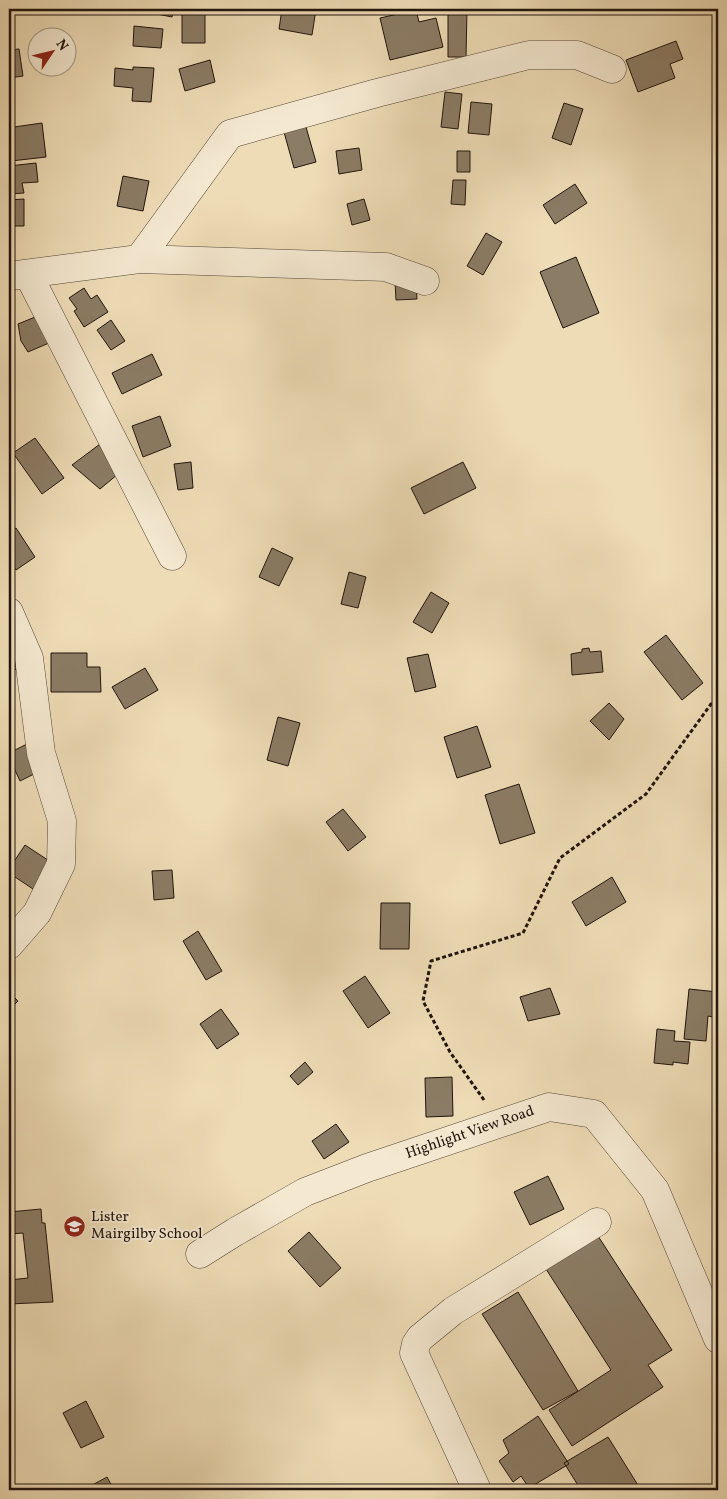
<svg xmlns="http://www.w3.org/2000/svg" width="727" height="1499" font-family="Vollkorn,serif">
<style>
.building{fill:#8b7c65;stroke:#20140e}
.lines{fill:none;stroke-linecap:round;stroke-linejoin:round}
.minor-casing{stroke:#544638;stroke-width:29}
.path{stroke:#20140e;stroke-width:3;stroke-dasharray:4 2.5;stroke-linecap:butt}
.minor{stroke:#f4e8d0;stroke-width:28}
.labels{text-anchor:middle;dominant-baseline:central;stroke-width:4;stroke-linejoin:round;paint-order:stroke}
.street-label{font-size:15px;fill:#20140e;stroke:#f4e8d0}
.poi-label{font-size:15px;fill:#20140e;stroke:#f4e8d0;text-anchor:start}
</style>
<rect width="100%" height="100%" fill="#eedcb6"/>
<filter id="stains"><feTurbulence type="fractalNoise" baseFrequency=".004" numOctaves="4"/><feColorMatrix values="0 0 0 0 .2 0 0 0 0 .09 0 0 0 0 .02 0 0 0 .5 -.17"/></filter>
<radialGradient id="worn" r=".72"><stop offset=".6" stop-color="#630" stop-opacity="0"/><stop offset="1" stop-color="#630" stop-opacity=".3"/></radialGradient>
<path class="building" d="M 138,9 L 174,9 L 172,17 L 137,10 Z
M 282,9 L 316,9 L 312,35 L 279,29 Z
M 416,10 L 419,22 L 436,18 L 443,47 L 390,60 L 380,18 Z
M 448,10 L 467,10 L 466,57 L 448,57 Z
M 182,12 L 205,12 L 205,43 L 182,43 Z
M 134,26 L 163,29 L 161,48 L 133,46 Z
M 676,41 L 683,59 L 670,64 L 675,78 L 638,92 L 626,60 Z
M 19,49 L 23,76 L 9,78 L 9,50 Z
M 210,60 L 215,82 L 185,91 L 179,69 Z
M 133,67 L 154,68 L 151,102 L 132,101 L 133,88 L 114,86 L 115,68 L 133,70 Z
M 445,92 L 462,94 L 458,129 L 441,127 Z
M 471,102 L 492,104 L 489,135 L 468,133 Z
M 564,103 L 583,109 L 571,145 L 552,138 Z
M 9,116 L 13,116 L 14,127 L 42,123 L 46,157 L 11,161 L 11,155 L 9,156 Z
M 304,120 L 316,162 L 294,168 L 282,125 Z
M 359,148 L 362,170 L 339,174 L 336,151 Z
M 457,151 L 470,151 L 470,172 L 457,172 Z
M 36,163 L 38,182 L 22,183 L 24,193 L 9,194 L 9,166 Z
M 123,176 L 149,181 L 143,211 L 117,206 Z
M 453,180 L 466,180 L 465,205 L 451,204 Z
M 575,184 L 587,203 L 555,224 L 543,205 Z
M 24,199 L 24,226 L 9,226 L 9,200 Z
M 364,199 L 370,220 L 352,225 L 347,204 Z
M 486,233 L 502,242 L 483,275 L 467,266 Z
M 576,257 L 599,313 L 563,328 L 540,272 Z
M 416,281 L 417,299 L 396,300 L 395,282 Z
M 84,288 L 91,299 L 97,295 L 108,312 L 84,327 L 74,311 L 77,309 L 69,298 Z
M 45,313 L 56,340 L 28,352 L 21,341 L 18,324 Z
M 111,320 L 125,341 L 111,350 L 97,330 Z
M 152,354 L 162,375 L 122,394 L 112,373 Z
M 160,416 L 171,446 L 143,457 L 132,426 Z
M 35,438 L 64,478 L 42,494 L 13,453 Z
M 100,444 L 124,469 L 100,489 L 72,465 Z
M 191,462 L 193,488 L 178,490 L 174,464 Z
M 463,462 L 476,488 L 424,514 L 411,488 Z
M 16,528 L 35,557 L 16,570 L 9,559 L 9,533 Z
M 272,548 L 293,558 L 279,586 L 259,577 Z
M 349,572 L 366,577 L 358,608 L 341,604 Z
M 431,592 L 449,603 L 432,633 L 413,622 Z
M 666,635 L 703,683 L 682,700 L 644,652 Z
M 11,648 L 17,669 L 9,671 L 9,649 Z
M 589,648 L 590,652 L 601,651 L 603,672 L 572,675 L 571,654 L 582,652 L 582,649 Z
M 51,653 L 87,653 L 87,667 L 100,667 L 101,692 L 51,692 Z
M 428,654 L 436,687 L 415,692 L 407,658 Z
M 145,668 L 158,690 L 125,709 L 112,687 Z
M 609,703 L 624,719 L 609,740 L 590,721 Z
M 278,717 L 300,723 L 288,766 L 267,760 Z
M 477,726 L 491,767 L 457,778 L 444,737 Z
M 27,744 L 40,771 L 20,781 L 9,757 L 9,753 Z
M 519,784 L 535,833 L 500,844 L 485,795 Z
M 343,809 L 366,837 L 348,851 L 326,822 Z
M 25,845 L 54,864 L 36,891 L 9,873 L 9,869 Z
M 172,870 L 174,898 L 154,900 L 152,871 Z
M 612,877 L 626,902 L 586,926 L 572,902 Z
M 381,903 L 410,903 L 409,949 L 380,949 Z
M 198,931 L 222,971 L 206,980 L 183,941 Z
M 365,976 L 390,1013 L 368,1028 L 343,991 Z
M 550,988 L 560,1014 L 528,1021 L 520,997 Z
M 689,989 L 718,992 L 718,1018 L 708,1016 L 706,1041 L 684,1039 Z
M 9,992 L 18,1001 L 9,1010 Z
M 221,1009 L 239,1034 L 217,1049 L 200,1024 Z
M 657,1029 L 675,1031 L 674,1041 L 690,1042 L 688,1064 L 673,1062 L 673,1065 L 654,1063 Z
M 305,1062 L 313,1072 L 298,1085 L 290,1076 Z
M 452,1077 L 453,1116 L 426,1117 L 425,1078 Z
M 336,1124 L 349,1142 L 324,1159 L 312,1141 Z
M 548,1176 L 564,1209 L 530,1225 L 514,1192 Z
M 41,1209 L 42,1223 L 45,1223 L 53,1302 L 9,1304 L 9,1280 L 28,1278 L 23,1233 L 9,1234 L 9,1212 Z
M 309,1232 L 341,1268 L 320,1287 L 288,1251 Z
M 598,1236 L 672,1350 L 648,1365 L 663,1387 L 572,1446 L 549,1410 L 611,1370 L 546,1269 Z
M 518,1292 L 578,1391 L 543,1410 L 482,1314 Z
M 86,1401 L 104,1437 L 81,1448 L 63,1413 Z
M 538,1416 L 569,1464 L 529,1488 L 521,1476 L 513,1482 L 499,1461 L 509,1453 L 503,1440 Z
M 608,1437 L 641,1490 L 581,1490 L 564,1463 Z
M 107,1477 L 114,1490 L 85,1490 L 85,1489 Z"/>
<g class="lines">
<defs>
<path id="minor" d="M 139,259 L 230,134 L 377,93 L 529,55 L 577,55 L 612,69
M 28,274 L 172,556
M 9,276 L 139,259 L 386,267 L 425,281
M 9,612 L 29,658 L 41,753 L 62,821 L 61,864 L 37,913 L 9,945
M 200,1254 L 235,1232 L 305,1192 L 367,1168 L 549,1107 L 594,1114 L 655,1190 L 718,1339
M 477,1490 L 414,1353 L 416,1344 L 420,1338 L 453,1311 L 597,1222"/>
</defs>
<use href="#minor" class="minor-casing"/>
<path class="path" d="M 484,1100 L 450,1052 L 423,1001 L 431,961 L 523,933 L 560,858 L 646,794 L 711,704 L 718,701"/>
<use href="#minor" class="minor"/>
</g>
<defs>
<symbol id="school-disc" viewBox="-11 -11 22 22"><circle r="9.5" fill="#8f2418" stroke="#f4e8d0"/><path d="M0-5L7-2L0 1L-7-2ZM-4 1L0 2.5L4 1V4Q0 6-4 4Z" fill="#fff"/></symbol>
</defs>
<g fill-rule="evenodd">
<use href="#school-disc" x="62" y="1214" width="25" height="25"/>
</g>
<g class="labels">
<g class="street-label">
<text transform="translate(470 1133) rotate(-19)">Highlight View Road</text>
</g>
<g class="poi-label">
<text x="91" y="1217">Lister<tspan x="91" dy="17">Mairgilby School</tspan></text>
</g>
</g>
<rect width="727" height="1499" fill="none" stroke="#eedcb6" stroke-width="30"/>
<rect x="10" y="10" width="707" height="1479" fill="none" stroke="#20140e" stroke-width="2.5"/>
<rect x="15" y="15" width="697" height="1469" fill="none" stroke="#20140e"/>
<g transform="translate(52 52) rotate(55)"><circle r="24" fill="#f4e8d0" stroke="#9f9382"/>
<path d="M0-4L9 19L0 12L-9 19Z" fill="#8f2418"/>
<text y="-8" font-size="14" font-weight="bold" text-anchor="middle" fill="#20140e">N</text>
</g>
<rect width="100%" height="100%" filter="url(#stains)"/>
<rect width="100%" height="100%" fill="url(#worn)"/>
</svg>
